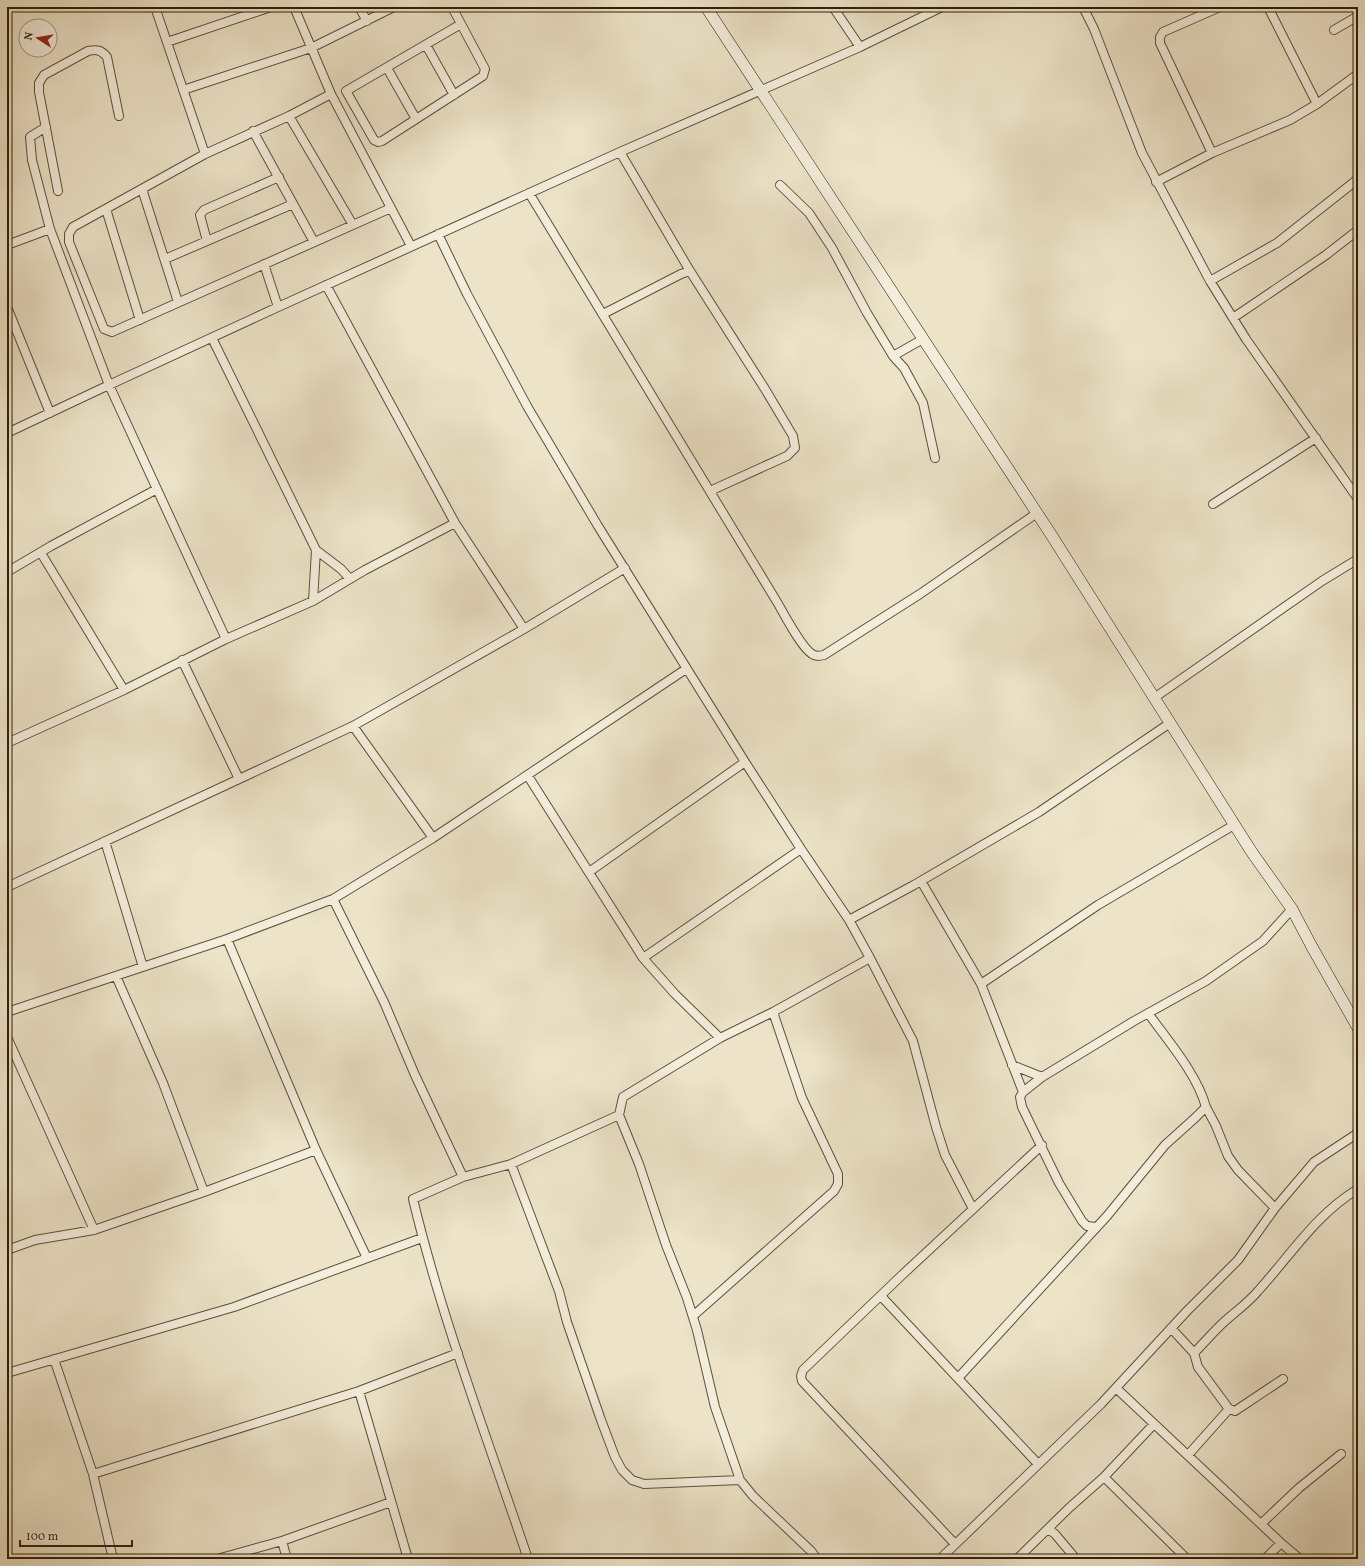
<svg xmlns="http://www.w3.org/2000/svg" width="1365" height="1566" font-family="Vollkorn,serif">
<style>
.lines{fill:none;stroke-linecap:round;stroke-linejoin:round}
.street-casing{stroke:#604f37;stroke-width:10}
.secondary-casing{stroke:#311e07;stroke-width:12}
.street{stroke:#f3eddb;stroke-width:8}
.secondary{stroke:#f3eddb;stroke-width:11}
</style>
<rect width="100%" height="100%" fill="#ece3c8"/>
<filter id="stains"><feTurbulence type="fractalNoise" baseFrequency=".005" numOctaves="4"/><feColorMatrix values="0 0 0 0 .2 0 0 0 0 .09 0 0 0 0 .02 0 0 0 .5 -.17"/></filter>
<radialGradient id="worn" r=".72"><stop offset=".6" stop-color="#630" stop-opacity="0"/><stop offset="1" stop-color="#630" stop-opacity=".3"/></radialGradient>
<g class="lines">
<defs>
<path id="street" d="M 155,7 L 205,154
M 294,7 L 331,94 L 411,246
M 359,7 L 367,21
M 452,7 L 485,69 L 483,76 L 382,141 L 378,142 L 374,140 L 346,91 L 461,24
M 833,7 L 860,47
M 1083,7 L 1094,29 L 1142,153 L 1210,281 L 1246,339 L 1358,499
M 1268,7 L 1317,104
M 1334,30 L 1358,16
M 167,42 L 271,7
M 426,45 L 454,95
M 387,68 L 416,119
M 183,90 L 311,48 L 394,7
M 331,94 L 289,116 L 205,154 L 73,227 L 69,234 L 69,242 L 104,329 L 112,332 L 391,208
M 289,116 L 353,225
M 46,127 L 30,137 L 32,160 L 50,229 L 109,385 L 278,307 L 620,152 L 860,47 L 942,7
M 253,131 L 314,242
M 620,152 L 690,271
M 1212,153 L 1160,43 L 1160,37 L 1163,32 L 1220,7
M 1156,182 L 1212,153 L 1290,120 L 1317,104 L 1358,74
M 780,185 L 809,213 L 832,248 L 867,313 L 893,356 L 904,368 L 923,403 L 935,458
M 142,189 L 178,302
M 58,191 L 39,92 L 39,83 L 44,75 L 88,51 C 97,49 101,50 107,57 L 119,116
M 529,193 L 777,602 C 784,614 801,647 812,654 C 816,657 820,656 824,655 L 920,594 L 1037,513
M 106,209 L 140,320
M 438,234 L 467,294 L 527,406 L 598,526 L 745,762 L 801,849 L 849,920 L 870,958 L 773,1012 L 720,1038 L 623,1097 L 619,1115 L 511,1164 L 463,1177
M 207,241 L 200,215 L 204,210 L 279,177
M 7,245 L 50,229
M 165,259 L 293,204
M 264,264 L 278,307
M 1210,281 L 1277,243 L 1358,179
M 326,285 L 455,523 L 524,629
M 7,307 L 50,413
M 603,314 L 681,274 L 690,271 L 765,389 L 793,436 L 795,448 L 787,456 L 710,491
M 1233,318 L 1326,255 L 1358,230
M 212,338 L 316,550 L 341,569 L 350,579
M 893,356 L 923,339
M 7,433 L 109,385 L 226,639
M 1213,504 L 1316,438
M 41,553 L 124,690
M 7,572 L 51,546 L 157,489
M 313,601 L 316,550
M 182,660 L 239,779
M 1154,698 L 1322,581 L 1358,559
M 353,726 L 433,838
M 7,743 L 124,690 L 226,639 L 313,601 L 365,570 L 455,523
M 528,776 L 643,958 L 675,994 L 720,1038
M 105,841 L 143,967
M 589,872 L 745,762
M 921,881 L 981,984 L 1023,1092
M 7,887 L 353,726 L 524,629 L 625,568
M 333,899 L 384,1002 L 415,1075 L 463,1177 L 413,1199 C 442,1320 488,1440 528,1559
M 849,920 L 914,885 L 1039,812 L 1170,723
M 227,939 L 316,1150 L 367,1258
M 643,958 L 801,849
M 870,958 L 913,1041 L 936,1127 L 945,1155 L 973,1209
M 116,976 L 163,1083 L 204,1192
M 981,984 L 1098,905 L 1234,825
M 7,1012 L 227,939 L 333,899 L 433,838 L 686,669
M 7,1037 L 94,1230
M 1012,1065 L 1042,1077
M 1206,1107 L 1216,1126 L 1228,1156 L 1238,1170 L 1275,1208
M 619,1115 L 639,1164 L 666,1245 L 687,1298 L 697,1330 L 715,1407 L 740,1480
M 511,1164 L 559,1291 L 567,1322 L 601,1420 L 615,1457 L 622,1470 L 632,1480 L 644,1484 L 740,1480 L 753,1496 L 811,1551 L 817,1559
M 1096,1227 L 1087,1226 L 1082,1221 L 1059,1183 L 1022,1107 L 1020,1097 L 1023,1092 L 1042,1077 L 1134,1021 L 1206,981 L 1263,941 L 1292,909
M 7,1250 L 35,1240 L 94,1230 L 204,1192 L 316,1150
M 881,1296 L 1038,1464
M 693,1316 L 834,1191 L 838,1184 L 838,1174 L 802,1098 L 773,1012
M 1171,1328 L 1194,1353
M 54,1359 L 93,1474 L 113,1559
M 7,1373 L 234,1307 L 422,1238
M 958,1378 L 1107,1216 L 1165,1145 L 1195,1118 L 1206,1107 C 1197,1074 1168,1041 1148,1013
M 1116,1388 L 1281,1543 L 1300,1559
M 359,1391 L 408,1559
M 1229,1409 L 1235,1411 L 1283,1379
M 1188,1455 L 1229,1409 L 1198,1367 L 1194,1353 C 1204,1343 1213,1332 1224,1322 C 1235,1312 1248,1303 1258,1291 C 1290,1256 1316,1214 1358,1189
M 93,1474 L 359,1391 L 458,1353
M 1104,1477 L 1187,1559
M 1261,1524 L 1299,1488 L 1341,1454
M 1048,1529 L 1055,1534 L 1076,1559
M 282,1541 L 391,1502
M 955,1544 L 802,1381 L 801,1376 L 803,1370 L 901,1276 L 1042,1145
M 217,1559 L 282,1541 L 287,1559
M 940,1559 L 1101,1404 L 1187,1311 L 1238,1260 L 1275,1208 L 1314,1162 L 1358,1133
M 1017,1559 L 1069,1508 L 1104,1477 L 1154,1424
M 1265,1559 L 1281,1543"/>
<path id="secondary" d="M 706,7 L 1052,536 L 1251,851 L 1292,909 L 1312,947 L 1358,1028"/>
</defs>
<use href="#street" class="street-casing"/>
<use href="#secondary" class="secondary-casing"/>
<use href="#street" class="street"/>
<use href="#secondary" class="secondary"/>
</g>
<rect width="1365" height="1566" fill="none" stroke="#ece3c8" stroke-width="24"/>
<rect x="8" y="8" width="1349" height="1550" fill="none" stroke="#311e07" stroke-width="2"/>
<rect x="12" y="12" width="1341" height="1542" fill="none" stroke="#311e07"/>
<g transform="translate(38 38) rotate(282)"><circle r="19" fill="#f3eddb" stroke="#a59a86"/>
<path d="M0-3L7 15L0 10L-7 15Z" fill="#8f2418"/>
<text y="-6" font-size="11" font-weight="bold" text-anchor="middle" fill="#311e07">N</text>
</g>
<path d="M20 1540v6h112v-6" fill="none" stroke="#311e07" stroke-width="2"/>
<text x="26" y="1540" font-size="12" fill="#311e07" stroke="#f3eddb" stroke-width="3" paint-order="stroke">100 m</text>
<rect width="100%" height="100%" filter="url(#stains)"/>
<rect width="100%" height="100%" fill="url(#worn)"/>
</svg>
